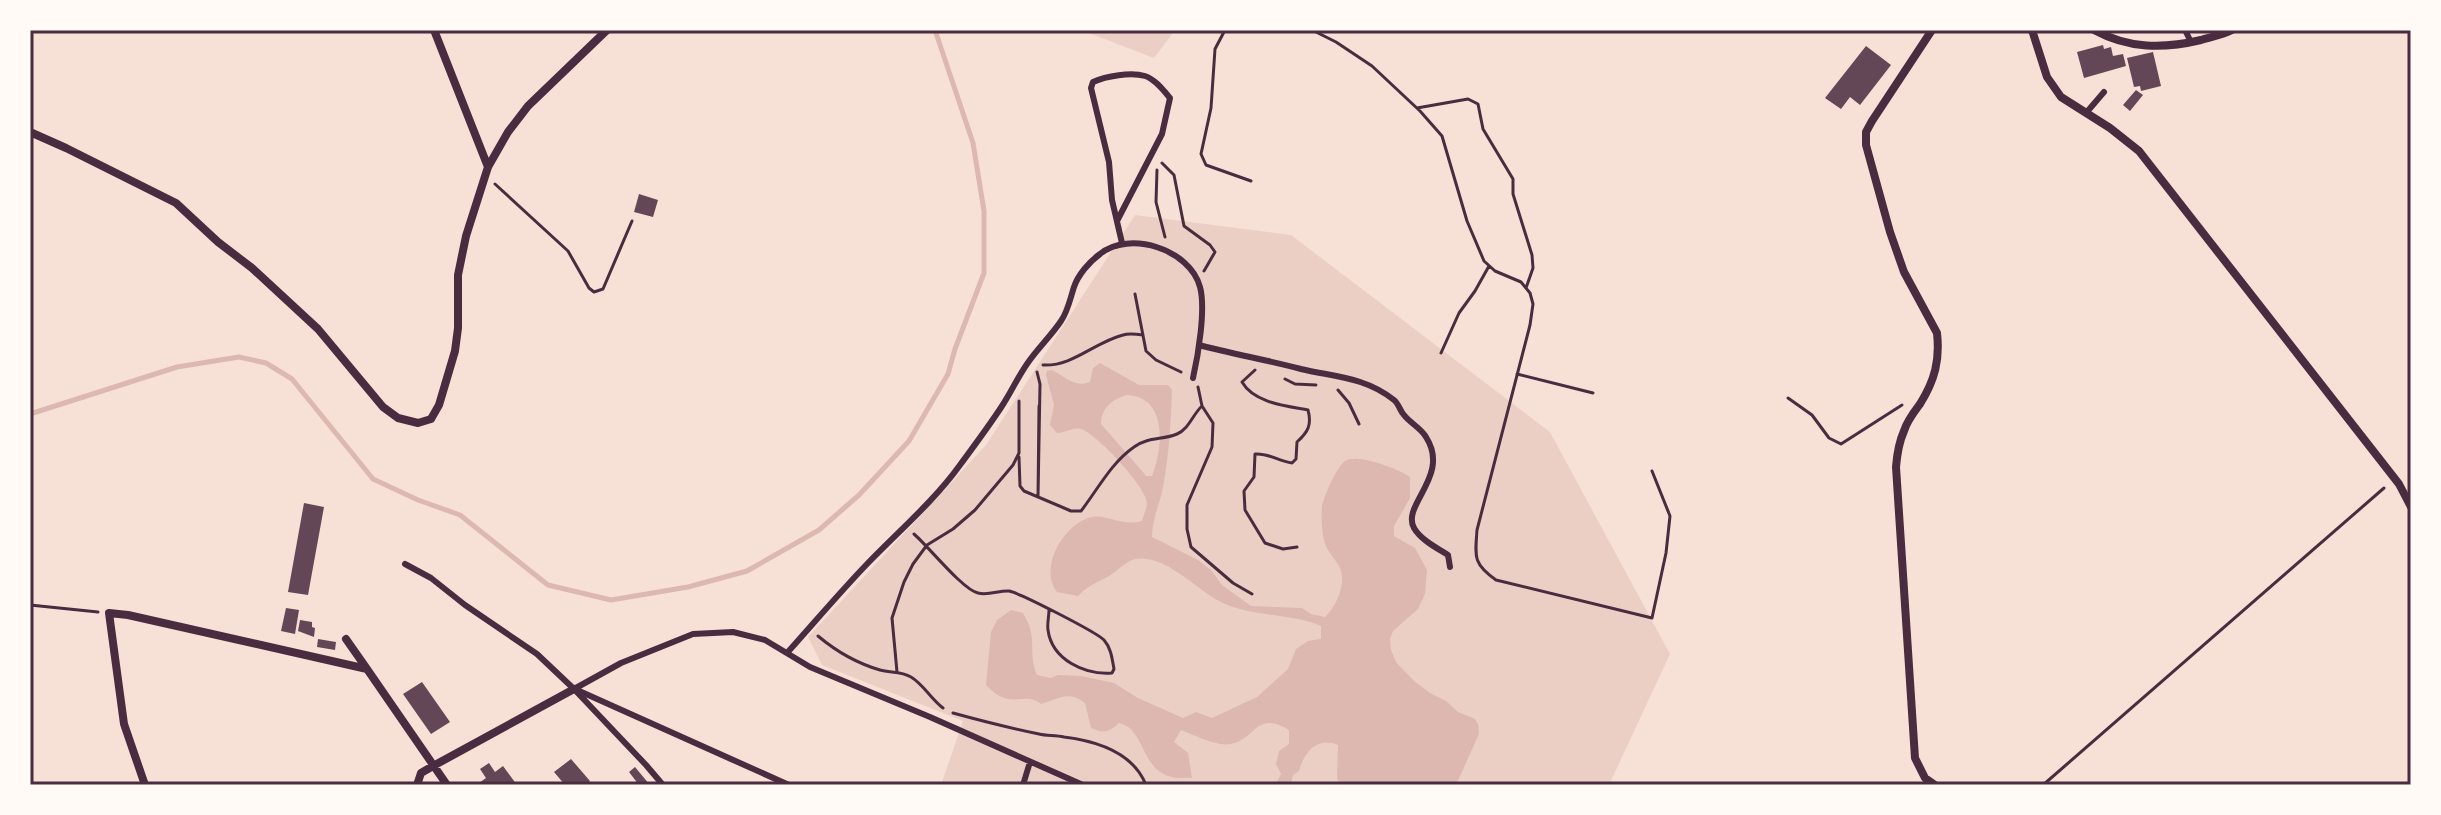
<svg xmlns="http://www.w3.org/2000/svg" width="2441" height="815" font-family="Manrope,sans-serif">
<style>
.green{fill:#ebcfc5}
.water{fill:#dcb8b0;fill-rule:evenodd}
.lines{fill:none;stroke-linecap:round;stroke-linejoin:round}
.stream{stroke:#dcb8b0;stroke-width:5}
.building{fill:#644757}
.path{stroke:#4a2c40;stroke-width:3}
.service{stroke:#4a2c40;stroke-width:6}
.minor{stroke:#4a2c40;stroke-width:8}
.neatline{fill:none;stroke:#4a2c40;stroke-width:3}
</style>
<rect width="100%" height="100%" fill="#f7e1d7"/>
<path class="green" d="M 1081,30 L 1175,30 L 1154,58 Z
M 1135,215 L 1291,235 L 1550,432 L 1670,654 L 1609,785 L 941,785 L 963,721 L 822,665 L 808,637 L 986,445 Z"/>
<path class="water" d="M 1100,363 L 1139,385 L 1168,385 L 1172,390 C 1171,423 1169,454 1163,487 C 1160,504 1152,519 1152,537 L 1198,560 L 1211,570 L 1222,585 L 1251,606 L 1302,608 L 1311,614 L 1325,617 C 1336,606 1345,587 1341,571 C 1338,561 1328,553 1325,544 C 1322,534 1321,516 1322,506 C 1324,496 1337,466 1345,461 C 1358,453 1398,469 1410,477 L 1410,498 L 1394,526 L 1394,536 L 1415,548 L 1427,570 L 1425,594 L 1418,609 L 1393,631 L 1390,639 L 1391,650 L 1396,662 L 1414,681 L 1430,693 L 1446,701 L 1458,712 L 1475,719 L 1478,724 L 1479,734 L 1456,785 L 1343,785 L 1337,779 L 1338,745 C 1317,736 1304,752 1299,771 L 1293,775 L 1291,785 L 1275,785 L 1281,774 L 1276,764 L 1279,751 L 1289,744 L 1289,730 C 1256,710 1256,739 1231,744 C 1216,747 1195,735 1181,730 L 1174,742 L 1188,753 L 1192,778 C 1186,777 1178,779 1172,777 C 1140,770 1146,729 1119,723 C 1109,732 1104,734 1091,728 L 1085,703 C 1068,690 1059,699 1041,704 C 1023,690 1011,712 986,685 L 991,632 L 997,620 L 1011,610 L 1023,613 C 1039,639 1027,651 1037,675 L 1051,678 L 1058,675 L 1081,676 L 1114,683 L 1138,698 L 1183,718 L 1196,712 L 1212,718 L 1257,697 L 1288,669 L 1296,649 L 1308,641 L 1321,639 L 1321,626 C 1290,613 1254,617 1223,603 C 1197,592 1161,548 1130,561 C 1122,565 1116,572 1109,576 C 1097,583 1088,585 1078,596 L 1057,592 C 1038,568 1064,523 1092,517 C 1107,514 1122,527 1142,521 C 1143,516 1147,509 1147,503 C 1147,488 1096,433 1081,429 C 1073,427 1065,433 1057,433 L 1050,425 L 1054,405 L 1046,375 L 1047,371 L 1052,370 C 1066,377 1074,388 1090,382 L 1093,368 ZM 1127,395 C 1168,397 1163,448 1152,476 L 1146,476 L 1143,472 L 1101,424 C 1101,408 1113,399 1127,395 Z"/>
<g class="lines">
<path class="stream" d="M 30,414 L 177,367 L 239,357 L 266,363 L 292,379 L 373,479 L 418,500 L 460,515 L 548,585 L 611,600 L 688,587 L 747,571 L 819,530 L 859,495 L 909,441 L 948,374 L 955,349 L 984,273 L 984,211 L 973,143 L 935,30"/>
</g>
<path class="building" d="M 2103,45 L 2104,49 L 2111,47 L 2113,56 L 2123,54 L 2126,66 L 2084,78 L 2077,52 Z
M 1866,46 L 1891,65 L 1860,105 L 1850,97 L 1841,109 L 1825,98 Z
M 2153,52 L 2161,86 L 2141,91 L 2140,86 L 2134,87 L 2127,58 Z
M 2136,90 L 2143,95 L 2130,111 L 2123,105 Z
M 639,194 L 658,200 L 653,217 L 634,212 Z
M 304,503 L 324,507 L 308,595 L 288,592 Z
M 286,608 L 299,610 L 295,634 L 281,631 Z
M 300,620 L 312,622 L 312,627 L 315,628 L 314,637 L 298,631 Z
M 318,639 L 336,642 L 335,650 L 317,647 Z
M 422,682 L 450,722 L 431,734 L 403,694 Z
M 571,759 L 590,781 L 586,785 L 565,785 L 554,772 Z
M 489,763 L 495,772 L 503,766 L 517,785 L 476,785 L 486,778 L 480,769 Z
M 635,767 L 650,785 L 639,785 L 629,772 Z"/>
<g class="lines">
<path class="path" d="M 1225,30 L 1215,49 L 1211,108 L 1201,154 L 1206,165 L 1251,181
M 1312,30 L 1336,42 L 1372,66 L 1420,111 L 1442,136 L 1467,221 L 1484,261 L 1495,271 L 1521,282 L 1530,293 L 1533,304 L 1530,325 L 1477,530 C 1475,557 1473,564 1496,580 L 1652,618 L 1666,553 L 1670,516 L 1652,471
M 1417,108 L 1468,99 L 1478,104 L 1483,129 L 1513,179 L 1513,194 L 1532,255 L 1533,268 L 1526,288
M 1162,163 L 1174,175 L 1184,226 L 1210,245 L 1215,252 L 1204,271
M 1157,170 L 1156,202 L 1165,237
M 495,184 L 568,251 L 589,288 L 594,292 L 603,289 L 632,221
M 1135,294 L 1146,351 L 1156,360 L 1181,372
M 1441,353 L 1459,313 L 1475,291 L 1489,266
M 1043,365 C 1072,367 1095,342 1123,335 C 1129,333 1136,334 1143,335
M 1255,370 L 1242,382 C 1254,403 1287,406 1308,410 C 1312,425 1308,432 1297,442 L 1296,459 L 1292,463 C 1278,461 1269,453 1255,454 L 1254,477 L 1244,491 L 1245,510 L 1265,543 L 1283,549 L 1297,547
M 1037,372 L 1040,384 L 1038,497 L 1039,406
M 1517,374 L 1593,393
M 1285,379 L 1295,384 L 1316,385
M 1198,387 L 1202,406 L 1213,423 L 1212,447 L 1187,505 L 1187,529 L 1191,547 L 1233,583 L 1252,594
M 1338,390 L 1349,403 L 1359,424
M 1788,398 L 1812,415 L 1829,438 L 1841,444 L 1902,405
M 1019,457 L 1020,486 L 1024,491 L 1071,511 L 1081,511 C 1098,489 1111,463 1134,447 C 1147,437 1163,440 1177,434 C 1189,429 1193,414 1202,406
M 914,534 C 928,546 963,590 978,593 C 988,596 1000,590 1009,591 C 1020,593 1096,632 1104,640 C 1111,648 1112,658 1114,669 L 1112,673 C 1085,675 1052,660 1048,630 C 1047,624 1049,616 1049,610
M 30,605 L 98,612
M 818,636 C 837,652 856,663 880,670 C 890,673 901,671 911,677 C 923,684 931,699 943,708
M 897,672 L 892,618 L 904,582 L 913,564 L 927,545 L 953,529 L 975,510 L 1013,465 L 1019,453 L 1019,401
M 953,713 C 982,721 1010,728 1039,734 C 1047,736 1055,735 1064,737 C 1096,741 1133,752 1146,785
M 2043,785 L 2384,488"/>
<path class="service" d="M 2185,30 L 2191,42
M 2086,113 L 2104,92
M 1117,221 L 1162,134 L 1170,98 C 1164,91 1155,79 1145,76 C 1131,72 1106,76 1093,82 L 1091,88 L 1109,162 L 1112,200 L 1122,243
M 1199,345 C 1233,354 1267,360 1301,369 C 1335,377 1365,377 1394,400 C 1399,404 1400,411 1404,415 C 1410,423 1421,428 1426,437 C 1451,476 1401,505 1414,528 C 1421,540 1437,548 1448,555 L 1450,567
M 405,564 L 431,578 L 465,605 L 537,654 L 574,689 L 646,765 L 663,785
M 787,653 C 814,623 840,592 868,563 C 899,531 934,501 960,465 C 974,446 989,426 1002,406 C 1011,392 1018,377 1027,364 C 1037,349 1051,336 1061,321 C 1068,311 1070,299 1074,287 C 1078,275 1089,262 1100,254 C 1129,230 1190,249 1200,287 C 1206,309 1198,356 1193,378
M 574,689 L 621,663 L 693,634 L 733,632 L 765,640 L 810,667 L 930,717 L 1083,785
M 577,690 L 789,785
M 1023,785 L 1030,762"/>
<path class="minor" d="M 434,30 L 488,167
M 1932,30 L 1872,121 L 1866,132 L 1866,145 L 1890,232 L 1904,272 L 1937,333 C 1940,360 1935,380 1920,404 C 1914,412 1907,421 1904,431 C 1899,442 1897,455 1896,467 L 1915,758 L 1925,778 L 1935,785
M 2032,30 L 2047,77 L 2061,97 L 2110,128 L 2139,151 L 2399,484 L 2411,507
M 2094,30 C 2129,49 2163,49 2201,40 C 2211,37 2222,35 2232,30
M 30,132 L 66,148 L 176,203 L 218,242 L 252,268 L 318,329 L 383,407 L 398,418 L 418,423 L 431,419 L 439,405 L 455,351 L 458,328 L 458,275 L 466,236 L 488,167 L 508,132 L 528,106 L 607,30
M 346,639 L 367,669
M 145,785 L 124,724 L 109,613 L 128,615 L 367,669 L 447,785
M 417,785 L 421,773 L 433,766 L 574,689"/>
</g>
<rect width="2441" height="815" fill="none" stroke="#fffaf5" stroke-width="64"/>
<rect x="32" y="32" width="2377" height="751" class="neatline"/>
</svg>
